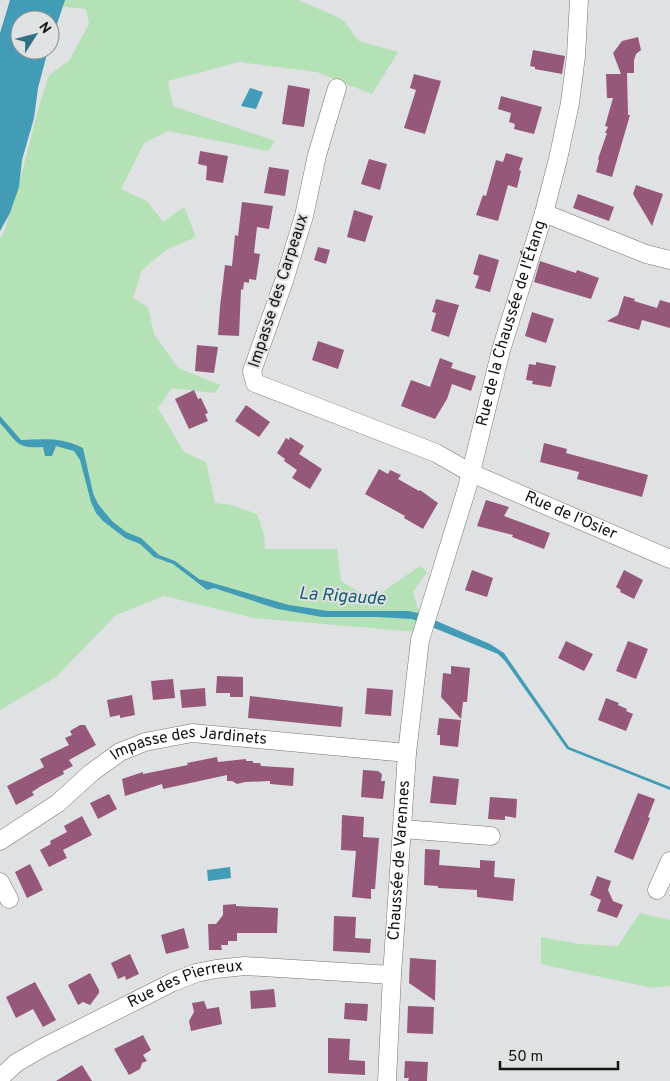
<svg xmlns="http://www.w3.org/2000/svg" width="670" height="1081" font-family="Overpass,sans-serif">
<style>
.green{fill:#b4e1b6}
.water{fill:#429cb5}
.building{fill:#965879}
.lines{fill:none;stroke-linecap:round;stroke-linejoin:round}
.street-casing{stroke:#737476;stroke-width:19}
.street{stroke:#fff;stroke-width:18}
.labels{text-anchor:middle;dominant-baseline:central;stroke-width:4;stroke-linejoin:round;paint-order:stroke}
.street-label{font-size:16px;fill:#131414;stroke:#dfe1e2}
.water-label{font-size:18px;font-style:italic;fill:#145d6f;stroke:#dfe1e2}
</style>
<rect width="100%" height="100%" fill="#dfe1e2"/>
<path class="green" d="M 59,0 L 298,0 L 342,19 L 359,41 L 398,52 L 372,94 L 317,72 L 239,62 L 168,81 L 173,106 L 275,141 L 268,151 L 168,131 L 144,143 L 121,189 L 147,201 L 163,222 L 184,207 L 196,237 L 166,250 L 142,270 L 133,298 L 148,307 L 154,334 L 178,368 L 220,385 L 215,393 L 172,388 L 158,408 L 184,452 L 206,462 L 215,503 L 231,505 L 257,514 L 264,534 L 265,549 L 337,549 L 341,581 L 371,600 L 420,566 L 427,572 L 413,592 L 423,624 L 417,632 L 254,618 L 164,596 L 116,615 L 56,677 L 0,710 L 0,238 L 4,232 L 20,180 L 38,110 L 49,75 L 69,61 L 89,24 L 86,9 L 58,6 Z
M 640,913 L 670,920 L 670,986 L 652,988 L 541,964 L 541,937 L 579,944 L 618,946 Z"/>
<path class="water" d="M 10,0 L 65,0 L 50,45 L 50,20 L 20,20 L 20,50 L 48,50 L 38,88 L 34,118 L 22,160 L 19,187 L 10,213 L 0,231 L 0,33 Z
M 250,88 L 263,92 L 256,109 L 241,106 Z
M 0,416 L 21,440 C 43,439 63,437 83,448 L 93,493 L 98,504 L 112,521 L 126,532 L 141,538 L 159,555 L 175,561 L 199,579 L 289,605 L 328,611 L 409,611 L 418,613 L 490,644 L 504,653 L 569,747 L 670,787 L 670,790 L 567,749 L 505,661 L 498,654 L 412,619 L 377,617 L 322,617 L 278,609 L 214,588 L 207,590 L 173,564 L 154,557 L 140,544 L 125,538 L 103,521 L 96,513 L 91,502 L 80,460 L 74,451 L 56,446 L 52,456 L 45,456 L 43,447 C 15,449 17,441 0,423 Z
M 230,867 L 231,878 L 208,881 L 207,870 Z"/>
<path class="building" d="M 638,37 L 641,50 L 636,54 L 634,60 L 634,73 L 627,73 L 628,115 L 630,115 L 612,177 L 596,172 L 599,160 L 598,159 L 607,133 L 605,133 L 608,127 L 605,126 L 613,98 L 607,98 L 606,74 L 621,74 L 613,53 L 622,41 Z
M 533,50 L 565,56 L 562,74 L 535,69 L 535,67 L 530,66 Z
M 414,74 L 441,81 L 425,134 L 404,128 L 416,90 L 410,88 Z
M 288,85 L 310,89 L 304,127 L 282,124 Z
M 501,96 L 542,107 L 534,134 L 514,129 L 515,124 L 509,122 L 511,113 L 498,109 Z
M 200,151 L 228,156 L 223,183 L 206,180 L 207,166 L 198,164 Z
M 506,153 L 523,158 L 519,170 L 521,171 L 517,188 L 508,185 L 498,221 L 476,215 L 483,195 L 486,196 L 496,160 L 503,162 Z
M 369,159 L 387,164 L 380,190 L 361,184 Z
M 269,167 L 289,170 L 285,196 L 264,193 Z
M 636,185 L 663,194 L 652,226 L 633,194 Z
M 578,194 L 614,207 L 609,221 L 573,208 Z
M 242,202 L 273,206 L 269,229 L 257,227 L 254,253 L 260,254 L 256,280 L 249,279 L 249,283 L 244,282 L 243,290 L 241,289 L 239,336 L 218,335 L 220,307 L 225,265 L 232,266 L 235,235 L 238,236 Z
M 354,210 L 373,216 L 365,242 L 347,237 Z
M 318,247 L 330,250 L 326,264 L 314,260 Z
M 479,254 L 499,260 L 490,292 L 475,288 L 479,276 L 473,274 Z
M 540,261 L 576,273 L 577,270 L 599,278 L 591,299 L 534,282 Z
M 624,296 L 635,299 L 634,301 L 657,308 L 660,300 L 670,303 L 670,328 L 642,320 L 639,330 L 607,321 L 618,315 Z
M 436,299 L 459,305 L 449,337 L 431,331 L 436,313 L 432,312 Z
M 532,312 L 554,319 L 546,343 L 525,336 Z
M 318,341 L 344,350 L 338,369 L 312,360 Z
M 197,345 L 218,347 L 214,373 L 195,371 Z
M 440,358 L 453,363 L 451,368 L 476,376 L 471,391 L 452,384 L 447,399 L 435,419 L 401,406 L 411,380 L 430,387 Z
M 536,362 L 556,366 L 551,387 L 532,384 L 533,381 L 526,380 L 529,364 L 536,365 Z
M 194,390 L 198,399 L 201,398 L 208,413 L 205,414 L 208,421 L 189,429 L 175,399 Z
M 246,405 L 270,422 L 259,437 L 235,421 Z
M 290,437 L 304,446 L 299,454 L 322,469 L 310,489 L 292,478 L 297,470 L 284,461 L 285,459 L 277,453 L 286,438 L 289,440 Z
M 544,443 L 567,449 L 566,453 L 648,475 L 642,497 L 577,479 L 579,472 L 540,462 Z
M 379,469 L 388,474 L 390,470 L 401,475 L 398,479 L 419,491 L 420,490 L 438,503 L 423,529 L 404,518 L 405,516 L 365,494 Z
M 486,500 L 509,507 L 504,516 L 550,533 L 544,549 L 512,537 L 513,535 L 477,526 Z
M 472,570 L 493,578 L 487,597 L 465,590 Z
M 624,570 L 643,580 L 634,599 L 620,592 L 621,590 L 616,587 Z
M 566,641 L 593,654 L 584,671 L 558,658 Z
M 628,641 L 648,649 L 636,679 L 616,671 Z
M 451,666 L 470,668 L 467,702 L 463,702 L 461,719 L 441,697 L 443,673 L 451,674 Z
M 217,676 L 243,677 L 243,697 L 230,697 L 230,693 L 216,693 Z
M 173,679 L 175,698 L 153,700 L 151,681 Z
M 205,688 L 206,706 L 182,708 L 180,690 Z
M 367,688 L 393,690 L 391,716 L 365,714 Z
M 132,695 L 135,715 L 120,718 L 120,715 L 110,717 L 107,700 Z
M 250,696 L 343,707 L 341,727 L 248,718 Z
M 606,698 L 619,703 L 618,705 L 627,709 L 626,711 L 633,714 L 626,731 L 598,720 Z
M 439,718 L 461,720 L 458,747 L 440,745 L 440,735 L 437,735 Z
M 80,725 L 85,725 L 96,745 L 69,760 L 73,766 L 63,771 L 64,774 L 41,786 L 32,792 L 34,795 L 16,805 L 7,786 L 44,767 L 40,759 L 69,745 L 65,738 L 72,735 L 70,731 Z
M 217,757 L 218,762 L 246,759 L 246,761 L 253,761 L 253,763 L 260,763 L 261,766 L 294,768 L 293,786 L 270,784 L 270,781 L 245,782 L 237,784 L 232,781 L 227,781 L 227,775 L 163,789 L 162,784 L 125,796 L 122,779 L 143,772 L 143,774 L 188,765 L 187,763 Z
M 363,770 L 378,771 L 382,774 L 381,781 L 385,781 L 383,799 L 361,797 Z
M 433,776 L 459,779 L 456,805 L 430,803 Z
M 638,793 L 655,799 L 648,817 L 650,818 L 633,860 L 614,852 Z
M 109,794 L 117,809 L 98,819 L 90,803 Z
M 490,797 L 517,799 L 516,818 L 505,816 L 505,820 L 488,819 Z
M 342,815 L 364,817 L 363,837 L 379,838 L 375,889 L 371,889 L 371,899 L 352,897 L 356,851 L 341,850 Z
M 82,816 L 92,835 L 63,850 L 67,858 L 49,867 L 40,850 L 51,844 L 50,841 L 67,832 L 64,826 Z
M 425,849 L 440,850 L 439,865 L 480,868 L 480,860 L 495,861 L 494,877 L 515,879 L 513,901 L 477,897 L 477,890 L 438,888 L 438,886 L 424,885 Z
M 30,864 L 43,890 L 27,898 L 15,872 Z
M 597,876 L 611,881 L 608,890 L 613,901 L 623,905 L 617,918 L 597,911 L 601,900 L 590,895 Z
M 236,904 L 236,906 L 278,908 L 277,933 L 237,933 L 237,941 L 228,941 L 228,945 L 221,945 L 222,950 L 209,950 L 208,924 L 216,924 L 223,915 L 223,905 Z
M 334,916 L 356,917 L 355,938 L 371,939 L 370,953 L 333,951 Z
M 184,928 L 189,948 L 166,954 L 161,935 Z
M 130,954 L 139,974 L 126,980 L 125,976 L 118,979 L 111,963 Z
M 410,958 L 436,960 L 435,1001 L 409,983 Z
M 90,973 L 99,990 L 99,993 L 90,1005 L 83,1002 L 78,1005 L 68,985 Z
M 35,982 L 56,1020 L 43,1027 L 33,1009 L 16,1018 L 6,997 Z
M 274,989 L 276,1007 L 251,1009 L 250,991 Z
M 204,1001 L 207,1009 L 219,1007 L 222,1024 L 191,1031 L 189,1021 L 194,1012 L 192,1003 Z
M 345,1003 L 368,1004 L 367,1021 L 344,1019 Z
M 408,1006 L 434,1007 L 433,1034 L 407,1033 Z
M 143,1035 L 151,1050 L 143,1055 L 147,1061 L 142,1063 L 140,1069 L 129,1075 L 114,1049 Z
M 328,1038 L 350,1039 L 349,1060 L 365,1061 L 365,1075 L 328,1073 Z
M 405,1061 L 428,1062 L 427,1081 L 408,1081 L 409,1078 L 404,1078 Z
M 82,1065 L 92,1081 L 56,1081 Z"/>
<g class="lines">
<defs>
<g id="street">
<path id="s1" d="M 337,88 L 317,155 L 304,216 L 284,281 L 252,371 L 255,383 L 436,453 L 471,473 L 670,559"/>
<path d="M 544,213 L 646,254 L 670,260"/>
<path d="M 403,829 L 491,836"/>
<path id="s2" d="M 0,841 L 58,803 L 91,773 L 120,752 L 145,742 L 192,733 L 407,753"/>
<path d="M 0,882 L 9,899"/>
<path d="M 657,890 L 670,861"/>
<path id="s3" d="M 0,1078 L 16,1063 L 42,1048 L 173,982 L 196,973 L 216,969 L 245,966 L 392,975"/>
<path id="s4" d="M 387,1081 L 392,975 L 407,753 L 420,640 L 467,488 L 501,350 L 544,213 L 558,159 L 570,103 L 576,56 L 579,0"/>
</g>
</defs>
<use href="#street" class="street-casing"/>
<use href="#street" class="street"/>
</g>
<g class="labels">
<g class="street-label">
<text transform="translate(279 291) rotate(-72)">Impasse des Carpeaux</text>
<text stroke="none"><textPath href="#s4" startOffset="772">Rue de la Chaussée de l'Étang</textPath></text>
<text stroke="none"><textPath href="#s1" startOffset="651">Rue de l'Osier</textPath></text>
<text stroke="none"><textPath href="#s2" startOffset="220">Impasse des Jardinets</textPath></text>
<text stroke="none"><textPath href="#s4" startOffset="221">Chaussée de Varennes</textPath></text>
<text stroke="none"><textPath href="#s3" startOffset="210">Rue des Pierreux</textPath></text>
</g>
<g class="water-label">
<text transform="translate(342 597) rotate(4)">La Rigaude</text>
</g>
</g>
<g transform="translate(35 35) rotate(54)"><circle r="24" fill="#dfe1e2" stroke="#8d8f90"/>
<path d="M0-4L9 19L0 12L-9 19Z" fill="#2f7283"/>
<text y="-8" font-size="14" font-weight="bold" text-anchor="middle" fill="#131414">N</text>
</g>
<path d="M500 1061v8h118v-8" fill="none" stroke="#131414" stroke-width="2.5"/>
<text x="508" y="1061" font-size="15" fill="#131414" stroke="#dfe1e2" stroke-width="4" paint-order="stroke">50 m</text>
</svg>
